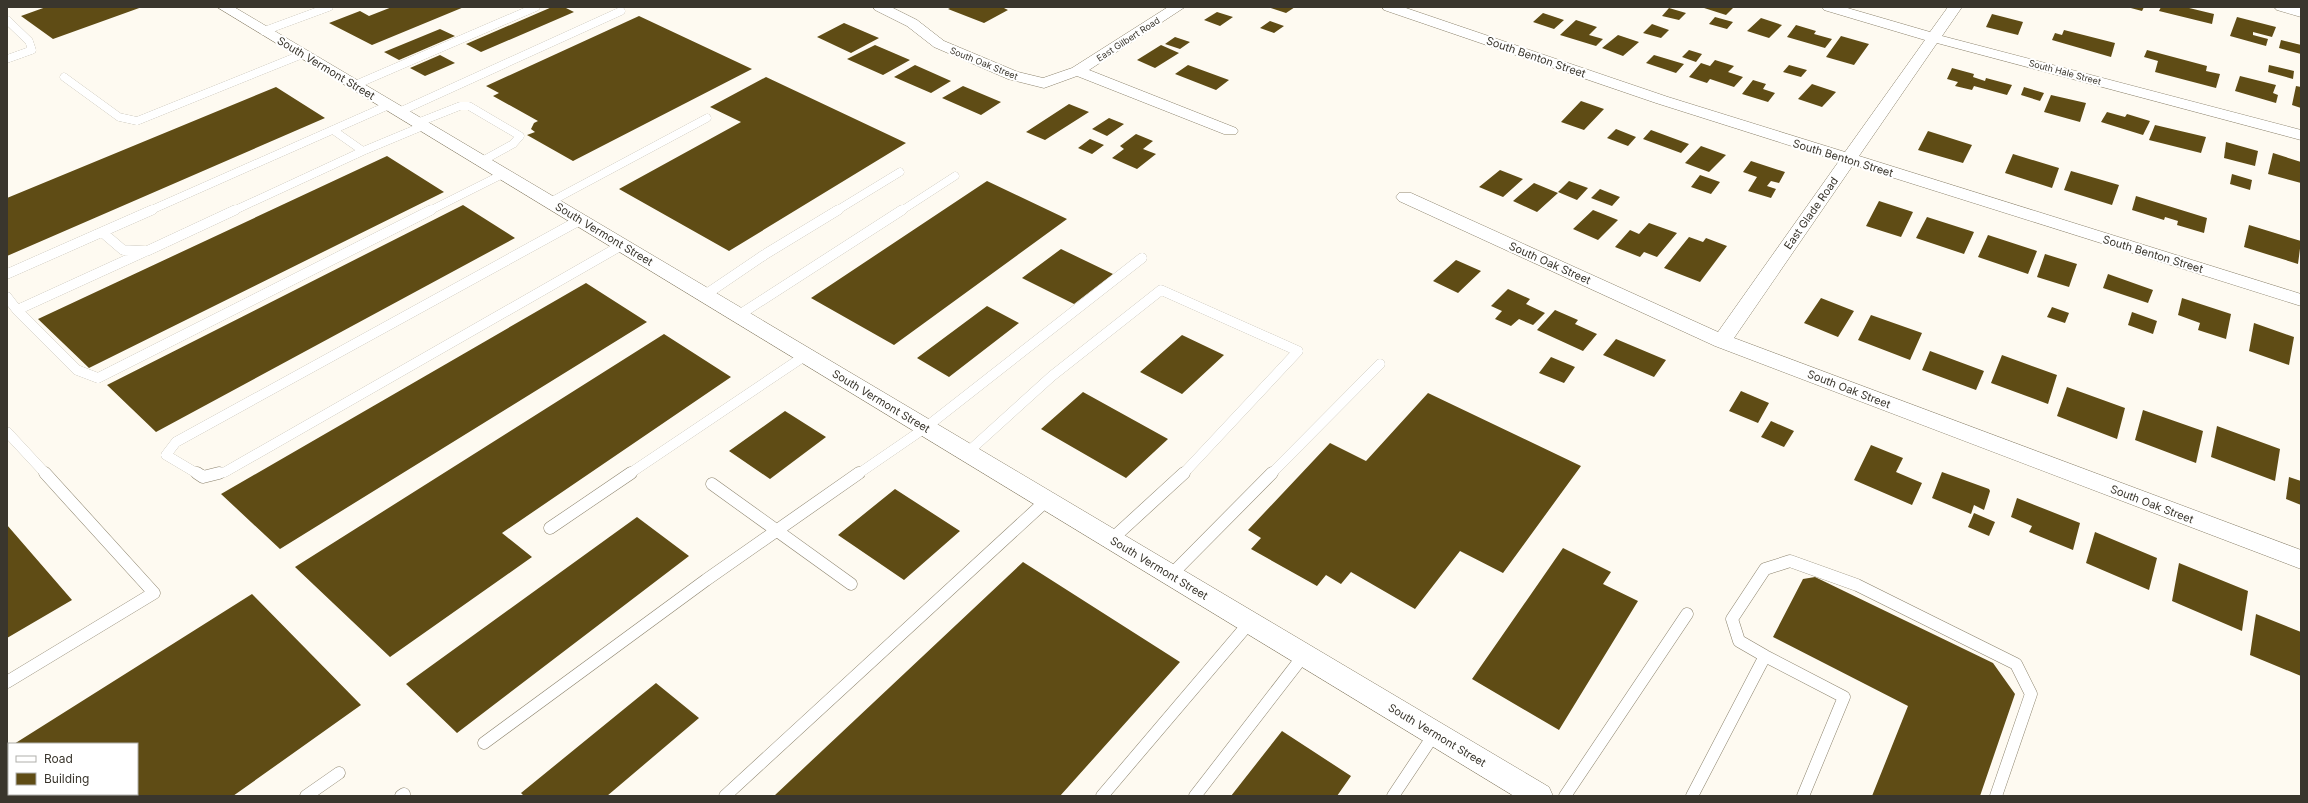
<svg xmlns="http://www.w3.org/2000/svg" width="2308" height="803" font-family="Inter,sans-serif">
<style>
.building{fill:#5f4c15}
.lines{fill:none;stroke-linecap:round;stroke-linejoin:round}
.service-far2-casing{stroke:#8c836d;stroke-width:8}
.service-far1-casing{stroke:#8c836d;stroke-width:10}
.service-casing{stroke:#8c836d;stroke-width:13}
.minor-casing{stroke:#8c836d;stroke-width:1}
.secondary-casing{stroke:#8c836d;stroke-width:1}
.service-far2{stroke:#fff;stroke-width:8}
.service-far1{stroke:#fff;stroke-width:10}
.service{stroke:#fff;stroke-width:12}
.minor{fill:#fff;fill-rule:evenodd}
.secondary{fill:#fff;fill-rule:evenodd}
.labels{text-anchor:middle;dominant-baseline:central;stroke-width:4;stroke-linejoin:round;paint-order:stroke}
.far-street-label{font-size:9px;fill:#3a362d;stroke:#fff}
.street-label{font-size:11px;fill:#3a362d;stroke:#fff}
</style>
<rect width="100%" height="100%" fill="#fefaf1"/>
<path class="building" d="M 46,7 L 142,7 L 53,39 L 21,16 Z
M 392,7 L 464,7 L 372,45 L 329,23 L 360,11 L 369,16 Z
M 552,7 L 564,7 L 574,12 L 481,52 L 466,44 Z
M 952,7 L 1002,7 L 1008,10 L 984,23 L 948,9 Z
M 1268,7 L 1295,7 L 1286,13 Z
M 1701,7 L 1734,7 L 1726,15 Z
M 2127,7 L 2144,7 L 2142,11 Z
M 2161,7 L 2185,7 L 2214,14 L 2212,24 L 2159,11 Z
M 1669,8 L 1686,13 L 1679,20 L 1662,16 Z
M 1217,12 L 1233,17 L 1220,26 L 1204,20 Z
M 1543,13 L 1564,20 L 1554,29 L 1533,22 Z
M 1992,14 L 2023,22 L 2018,35 L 1986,27 Z
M 639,16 L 752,69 L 573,161 L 527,135 L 535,132 L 531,129 L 534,123 L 538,121 L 493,96 L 499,93 L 486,86 Z
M 1715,17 L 1733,22 L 1727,29 L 1709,24 Z
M 2237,17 L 2276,27 L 2272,37 L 2253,32 L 2253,35 L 2268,39 L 2266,46 L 2230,36 Z
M 1761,18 L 1782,25 L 1769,38 L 1747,31 Z
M 1576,20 L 1597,27 L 1589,35 L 1603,39 L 1596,46 L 1560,35 Z
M 1270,21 L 1284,26 L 1274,33 L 1260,28 Z
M 844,23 L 879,38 L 851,53 L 817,37 Z
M 1652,24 L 1669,30 L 1661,38 L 1643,33 Z
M 1796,25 L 1816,31 L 1814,34 L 1832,39 L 1825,48 L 1787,37 Z
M 440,29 L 455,36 L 399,60 L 384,52 Z
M 2064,30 L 2115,43 L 2111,57 L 2052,40 L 2055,33 L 2062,35 Z
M 1618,35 L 1639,42 L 1623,56 L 1602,48 Z
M 1841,36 L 1869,44 L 1854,65 L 1826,57 Z
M 1175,37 L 1190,42 L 1180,49 L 1165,44 Z
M 2281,40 L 2301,45 L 2301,54 L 2279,48 Z
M 875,45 L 910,60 L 883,75 L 847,59 Z
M 1161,45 L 1179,53 L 1155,68 L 1137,60 Z
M 1689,50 L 1702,54 L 1696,62 L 1682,57 Z
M 2147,50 L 2207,66 L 2206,71 L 2220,74 L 2216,88 L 2155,72 L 2158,61 L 2144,57 Z
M 440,55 L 455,63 L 425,76 L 410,68 Z
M 1654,55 L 1684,64 L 1676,73 L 1646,63 Z
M 1715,60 L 1734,66 L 1728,72 L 1743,77 L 1734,87 L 1710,79 L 1707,83 L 1689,77 L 1701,63 L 1710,66 Z
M 915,65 L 951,81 L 931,93 L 894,77 Z
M 1188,65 L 1229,80 L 1216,90 L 1175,74 Z
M 1789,65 L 1807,70 L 1801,77 L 1783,72 Z
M 2269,65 L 2294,71 L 2293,79 L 2268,72 Z
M 1952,68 L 1974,74 L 1973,77 L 1985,81 L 1986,78 L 2012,85 L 2007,95 L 1974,86 L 1972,90 L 1955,86 L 1958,82 L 1947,79 Z
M 2240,76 L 2276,85 L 2273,93 L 2278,95 L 2276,103 L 2235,91 Z
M 766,77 L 906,143 L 729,251 L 619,189 L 741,122 L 710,107 Z
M 1753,80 L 1766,84 L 1763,89 L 1775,93 L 1768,102 L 1742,94 Z
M 1812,84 L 1836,92 L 1822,107 L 1798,99 Z
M 963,86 L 1001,102 L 981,115 L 942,98 Z
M 2296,86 L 2301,87 L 2301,108 L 2292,105 Z
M 276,87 L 325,118 L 7,256 L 7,198 Z
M 2024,87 L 2044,93 L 2040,101 L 2021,95 Z
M 2051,95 L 2086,103 L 2080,122 L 2044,112 Z
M 1581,101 L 1604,109 L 1584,130 L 1561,122 Z
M 1069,104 L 1089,112 L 1045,140 L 1026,132 Z
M 2107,112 L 2125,117 L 2127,114 L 2150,121 L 2143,135 L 2101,122 Z
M 1109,118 L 1124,124 L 1107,136 L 1092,129 Z
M 2155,125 L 2206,137 L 2201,153 L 2149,140 Z
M 1616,129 L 1636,137 L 1628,146 L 1607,138 Z
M 1651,130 L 1689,144 L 1681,153 L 1643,139 Z
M 1928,131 L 1972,145 L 1963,163 L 1918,150 Z
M 1136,134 L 1153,141 L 1143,149 L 1156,154 L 1137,169 L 1112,158 L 1124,149 L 1120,146 Z
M 1090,139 L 1104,145 L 1092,154 L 1078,148 Z
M 2226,142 L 2258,151 L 2255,166 L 2224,158 Z
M 1701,146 L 1726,155 L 1709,172 L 1685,163 Z
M 2273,153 L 2301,162 L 2301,183 L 2268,174 Z
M 2013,154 L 2059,168 L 2052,188 L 2005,173 Z
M 387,156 L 444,192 L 89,368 L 38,319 Z
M 1751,161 L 1785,172 L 1779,183 L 1771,181 L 1767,186 L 1776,189 L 1771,198 L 1748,191 L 1757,177 L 1743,172 Z
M 1500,170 L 1523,179 L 1503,197 L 1479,187 Z
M 2071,171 L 2119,185 L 2112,205 L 2064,190 Z
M 2232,174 L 2252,180 L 2250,190 L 2230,184 Z
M 1700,175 L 1720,182 L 1711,194 L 1691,187 Z
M 987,181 L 1067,219 L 894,345 L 811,298 Z
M 1569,181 L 1588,188 L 1577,200 L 1558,192 Z
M 1534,183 L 1558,193 L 1537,212 L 1513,201 Z
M 1600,189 L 1620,197 L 1612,206 L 1591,198 Z
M 2136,196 L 2207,218 L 2204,233 L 2177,225 L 2178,221 L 2165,217 L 2164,220 L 2132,210 Z
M 1879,201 L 1913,212 L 1901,237 L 1866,226 Z
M 463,205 L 515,238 L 156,432 L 107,385 Z
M 1593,210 L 1618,220 L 1598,240 L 1573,229 Z
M 1927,217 L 1974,232 L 1964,254 L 1916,238 Z
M 1649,223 L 1677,233 L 1657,257 L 1644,252 L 1640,257 L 1615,247 L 1630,230 L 1639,234 Z
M 2249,225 L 2301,241 L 2298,264 L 2244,247 Z
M 1988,235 L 2037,251 L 2028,274 L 1978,257 Z
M 1689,237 L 1703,242 L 1706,238 L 1727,246 L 1700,282 L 1664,268 Z
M 1061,249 L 1113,274 L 1074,304 L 1022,278 Z
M 2045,254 L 2077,264 L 2069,287 L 2037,277 Z
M 1456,260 L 1481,271 L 1458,293 L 1433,281 Z
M 2108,274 L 2153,290 L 2148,303 L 2103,288 Z
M 586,283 L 647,322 L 280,549 L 221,494 Z
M 1508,289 L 1530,299 L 1526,304 L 1545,313 L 1533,325 L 1519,319 L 1511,326 L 1495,319 L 1502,311 L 1491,306 Z
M 1821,298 L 1854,311 L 1838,337 L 1804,323 Z
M 2182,298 L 2231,314 L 2226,339 L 2198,330 L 2200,323 L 2178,315 Z
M 987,306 L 1019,323 L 949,377 L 917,358 Z
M 2052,307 L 2069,313 L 2065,323 L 2047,317 Z
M 1555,310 L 1578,320 L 1575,324 L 1597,334 L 1583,351 L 1537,330 Z
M 2132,312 L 2157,321 L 2153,334 L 2128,325 Z
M 1871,315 L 1922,333 L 1910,360 L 1858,340 Z
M 2254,323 L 2294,337 L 2289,365 L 2249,351 Z
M 664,334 L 731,377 L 502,533 L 532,557 L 390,657 L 295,567 Z
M 1182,335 L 1224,355 L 1182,394 L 1140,372 Z
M 1616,339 L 1666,360 L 1654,377 L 1603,355 Z
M 1930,351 L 1984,371 L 1976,390 L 1922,370 Z
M 2002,355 L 2057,375 L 2048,404 L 1991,383 Z
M 1551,357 L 1575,367 L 1564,383 L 1539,373 Z
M 2067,387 L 2125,408 L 2117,439 L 2057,416 Z
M 1741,391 L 1769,403 L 1758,423 L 1729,411 Z
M 1083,392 L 1168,439 L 1126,478 L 1041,429 Z
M 1428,393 L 1581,466 L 1503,573 L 1460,551 L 1415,609 L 1351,572 L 1341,584 L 1326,575 L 1317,586 L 1251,549 L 1261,538 L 1248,530 L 1330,443 L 1366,461 Z
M 2143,410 L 2203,431 L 2196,463 L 2135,440 Z
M 785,411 L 826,437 L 770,479 L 729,451 Z
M 1771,421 L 1794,431 L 1784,447 L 1761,437 Z
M 2217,426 L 2280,449 L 2275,481 L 2211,457 Z
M 1871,445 L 1903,458 L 1896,472 L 1922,483 L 1912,505 L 1854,480 Z
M 1942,472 L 1989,489 L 1990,491 L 1984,510 L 1974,505 L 1971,514 L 1932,498 Z
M 2289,477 L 2301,481 L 2301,505 L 2286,499 Z
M 895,489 L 960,531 L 904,580 L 838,535 Z
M 2017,498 L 2080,523 L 2073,550 L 2029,532 L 2032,526 L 2011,517 Z
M 1974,513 L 1995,522 L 1989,536 L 1968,527 Z
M 637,517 L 689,556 L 457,733 L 406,684 Z
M 7,525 L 72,600 L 7,638 Z
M 2095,532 L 2157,558 L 2149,590 L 2086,563 Z
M 1563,548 L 1611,572 L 1603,584 L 1638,601 L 1559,730 L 1472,679 Z
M 1023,562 L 1180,662 L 1060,796 L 774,796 Z
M 2179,563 L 2248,591 L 2242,631 L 2172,601 Z
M 1815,577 L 1993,663 L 2015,694 L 1980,796 L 1872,796 L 1908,706 L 1773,637 L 1803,579 Z
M 252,594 L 361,705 L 233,796 L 7,796 L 7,748 L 9,747 L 9,794 L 137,794 L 137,744 L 14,744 Z
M 2256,614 L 2301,632 L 2301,676 L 2250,655 Z
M 656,683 L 699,718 L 607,796 L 524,796 L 521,793 Z
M 1282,731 L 1351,776 L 1337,796 L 1231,796 Z"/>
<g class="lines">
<defs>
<path id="service-far2" d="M 7,20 L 29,41 L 32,50 L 7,59
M 264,31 L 329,7
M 64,77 L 119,117 L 137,121 L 303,54
M 355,85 L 536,7
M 399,112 L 621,11
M 417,123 L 460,106 L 469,106 L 520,136 L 513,144 L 482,161
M 333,130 L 363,151
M 550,202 L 707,118
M 149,211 L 389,105
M 233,211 L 363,151 L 423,126
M 429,211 L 503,174
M 836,211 L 900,172
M 901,211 L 955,176"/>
<path id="service-far1" d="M 152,210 L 102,232 L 123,250 L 147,251 L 235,210
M 7,274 L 102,232
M 705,295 L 764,255 L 838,210
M 7,297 L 17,310 L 144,252
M 17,310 L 77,370 L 98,378 L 431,210
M 739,315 L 902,210
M 7,432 L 46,474
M 968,452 L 1052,376 L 1161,290 L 1298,351 L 1183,474
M 198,474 L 166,455 L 176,442 L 580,220
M 215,474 L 225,472 L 622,245
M 629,474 L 806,355
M 858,474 L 925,428 L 1142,258
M 1271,474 L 1380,364"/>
<path id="service" d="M 197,473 L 203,477 L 219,473
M 712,484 L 851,584
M 550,528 L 631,473
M 1112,539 L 1184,473
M 1171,575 L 1272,473
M 1765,656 L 1739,641 L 1732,619 L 1765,569 L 1790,561 L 1857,585 L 2016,664 L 2031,694 L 1996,796
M 7,682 L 154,593 L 45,473
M 484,743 L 706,580 L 859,473
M 306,796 L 339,773
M 401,796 L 404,794
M 725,796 L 1047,500
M 1102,796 L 1250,622
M 1195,796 L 1304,655
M 1393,796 L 1435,733
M 1565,796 L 1687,614
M 1692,796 L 1765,656 L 1844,697 L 1803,796"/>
<path id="minor" d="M 217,7 L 234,7 L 1549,787 L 1553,796 L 1514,796 Z
M 873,7 L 891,7 L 917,20 L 944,41 L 1018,72 L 1043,78 L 1072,68 L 1168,7 L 1185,7 L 1089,70 L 1236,128 L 1238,131 L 1236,134 L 1224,134 L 1077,76 L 1044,88 L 1008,79 L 934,47 L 907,26 L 875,10 Z
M 1382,7 L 1403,7 L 1668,97 L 1845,152 L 1925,40 L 1824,10 L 1822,7 L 1844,7 L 1930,32 L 1948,7 L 1962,7 L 1942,36 L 2301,130 L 2301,140 L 1937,43 L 1859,156 L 2301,294 L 2301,306 L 1853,165 L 1734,338 L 2301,550 L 2301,569 L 1715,346 L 1399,201 L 1396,197 L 1399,193 L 1411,193 L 1718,332 L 1839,161 L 1656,103 L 1384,10 Z"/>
<path id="secondary" d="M 2274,7 L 2301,7 L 2301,17 L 2277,10 Z"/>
</defs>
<use href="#service-far2" class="service-far2-casing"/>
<use href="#service-far1" class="service-far1-casing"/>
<use href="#service" class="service-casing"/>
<use href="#minor" class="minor-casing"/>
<use href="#secondary" class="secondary-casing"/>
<use href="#service-far2" class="service-far2"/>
<use href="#service-far1" class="service-far1"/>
<use href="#service" class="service"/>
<use href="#minor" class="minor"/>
<use href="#secondary" class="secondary"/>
</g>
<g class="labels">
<g class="far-street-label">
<text transform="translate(1128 39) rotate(-33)">East Gilbert Road</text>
<text transform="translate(984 63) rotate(22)">South Oak Street</text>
<text transform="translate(2065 72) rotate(15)">South Hale Street</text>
</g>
<g class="street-label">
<text transform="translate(1536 57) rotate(19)">South Benton Street</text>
<text transform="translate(326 68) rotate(31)">South Vermont Street</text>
<text transform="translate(1843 158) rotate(17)">South Benton Street</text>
<text transform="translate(1811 213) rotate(-55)">East Glade Road</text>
<text transform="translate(604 234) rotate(31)">South Vermont Street</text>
<text transform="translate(2153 254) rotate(17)">South Benton Street</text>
<text transform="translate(1550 263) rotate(24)">South Oak Street</text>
<text transform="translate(1849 389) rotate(21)">South Oak Street</text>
<text transform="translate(881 401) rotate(31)">South Vermont Street</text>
<text transform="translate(2152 504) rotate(21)">South Oak Street</text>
<text transform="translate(1159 568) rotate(31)">South Vermont Street</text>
<text transform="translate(1437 735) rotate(31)">South Vermont Street</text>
</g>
</g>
<rect width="2308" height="803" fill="none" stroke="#3a362d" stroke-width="16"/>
<rect x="8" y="743" width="130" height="52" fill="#ffffff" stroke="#b0afab"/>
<rect x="16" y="756" width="20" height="6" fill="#ffffff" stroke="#b0afab"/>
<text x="44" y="763" font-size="12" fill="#3a362d">Road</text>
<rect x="16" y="773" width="20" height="12" fill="#5f4c15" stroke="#b0afab"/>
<text x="44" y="783" font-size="12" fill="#3a362d">Building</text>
</svg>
